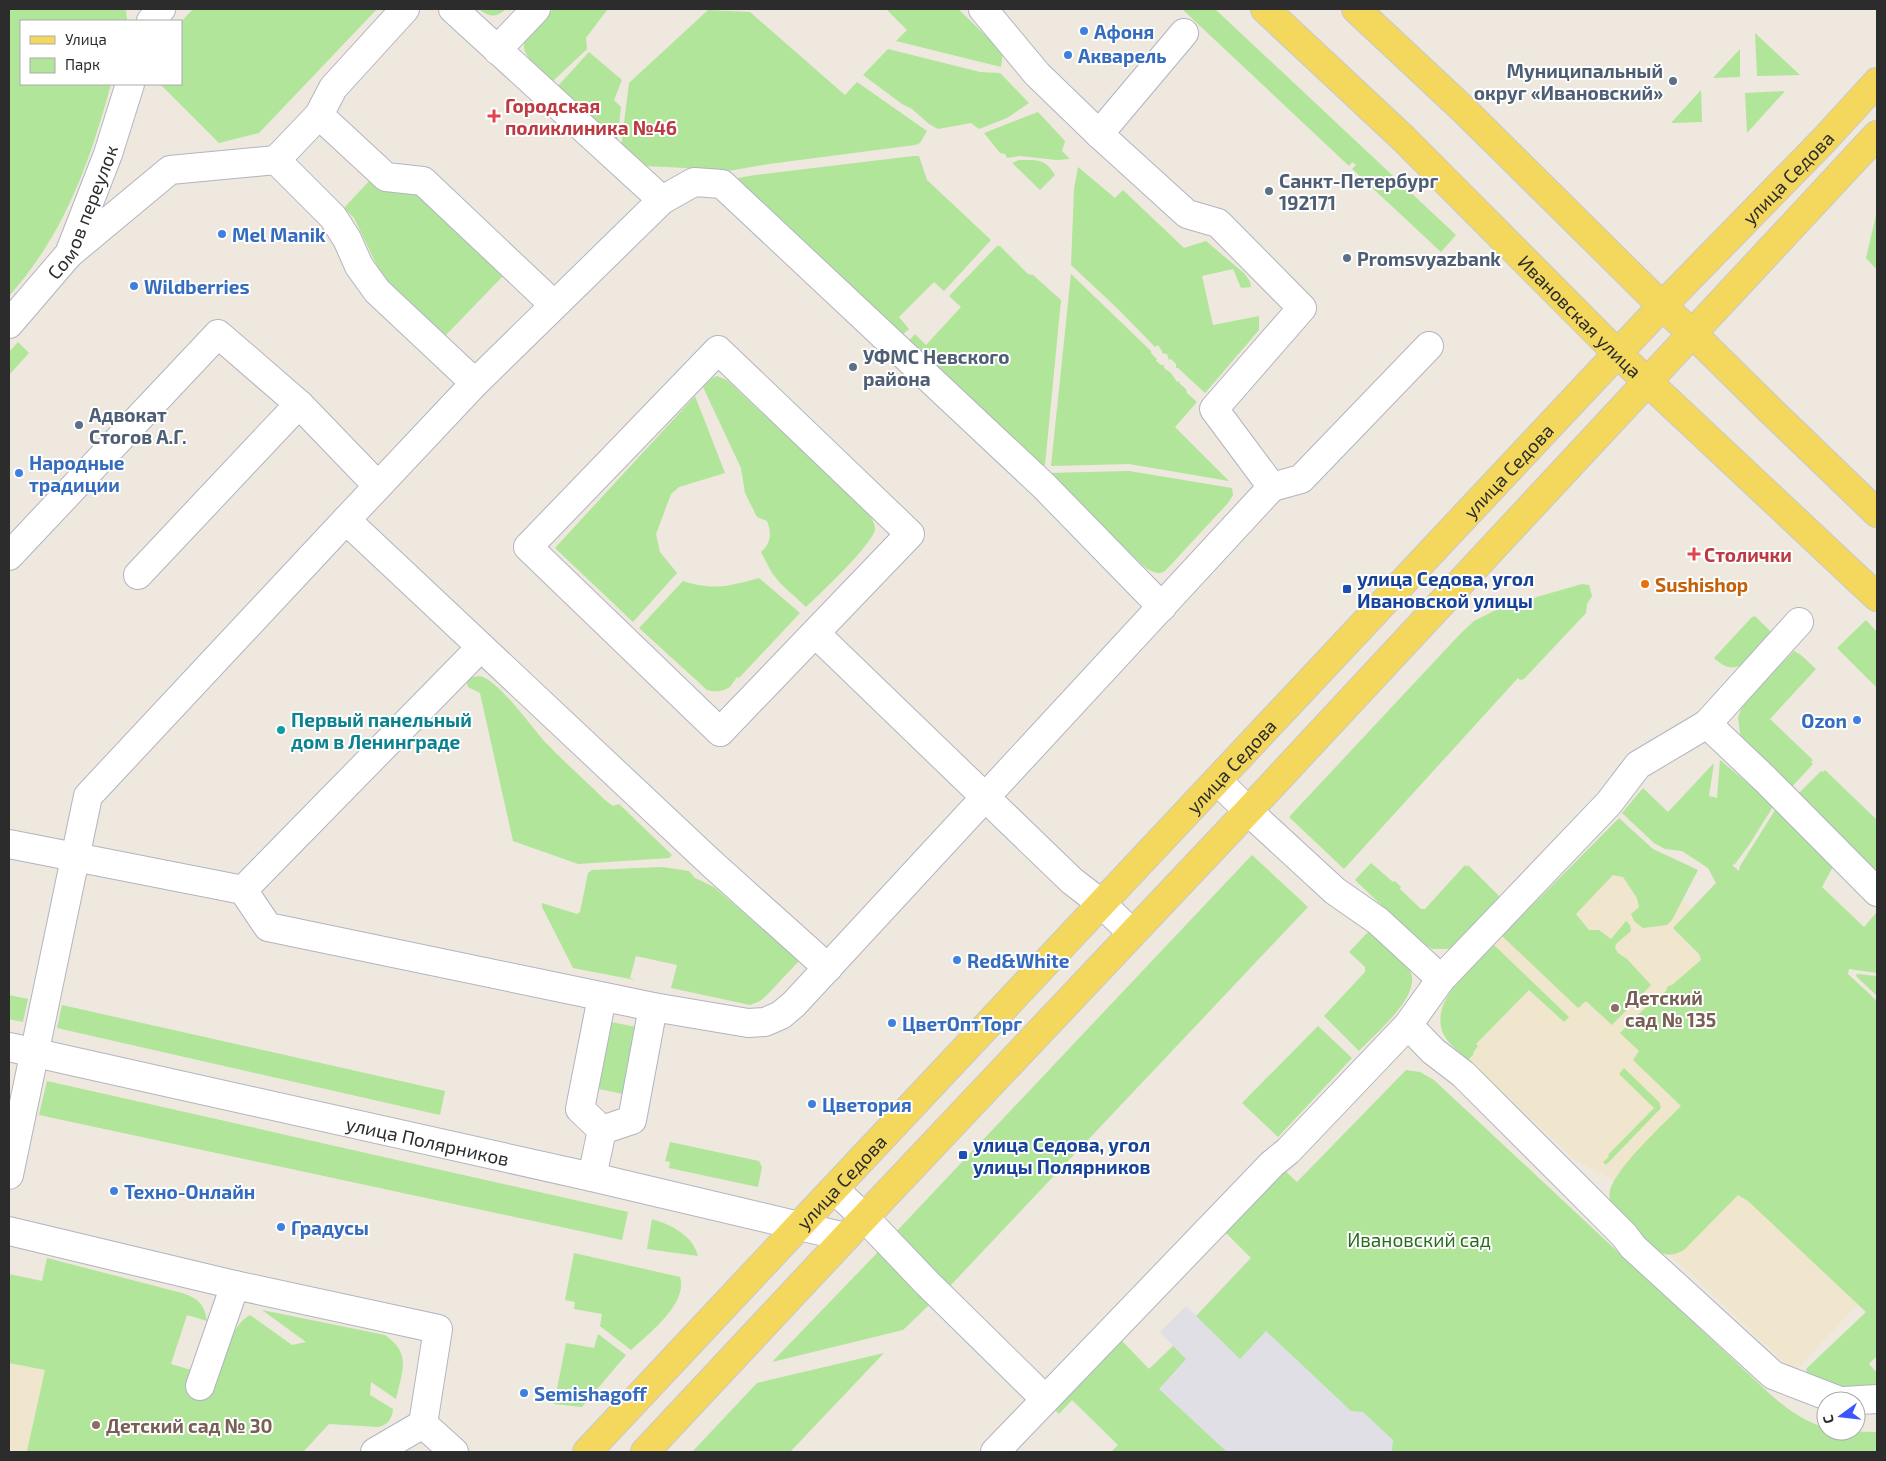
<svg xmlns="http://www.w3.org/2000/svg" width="1886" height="1461" font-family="'Exo 2',sans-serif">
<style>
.industrial{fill:#e1dfe6}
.education{fill:#f0e6ce}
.green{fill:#b0e59a}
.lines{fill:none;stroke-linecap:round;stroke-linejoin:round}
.minor-casing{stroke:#b2b4c0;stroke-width:30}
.major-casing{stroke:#c8c8c8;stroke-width:30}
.minor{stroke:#fff;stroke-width:28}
.major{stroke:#f4d85d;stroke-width:28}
.shop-dot{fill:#3f7fe0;stroke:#fff;stroke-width:2}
.service-dot{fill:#5c6f8a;stroke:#fff;stroke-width:2}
.health-dot{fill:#e0444e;stroke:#fff;stroke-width:2}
.food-dot{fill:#e8710a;stroke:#fff;stroke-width:2}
.transit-dot{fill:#1a4fb4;stroke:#fff;stroke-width:2}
.culture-dot{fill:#0f9aa8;stroke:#fff;stroke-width:2}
.education-dot{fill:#8d6e63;stroke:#fff;stroke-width:2}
.labels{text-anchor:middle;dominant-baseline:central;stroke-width:4;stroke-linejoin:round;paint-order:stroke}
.shop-label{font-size:19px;font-weight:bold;fill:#366cbe;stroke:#fff;text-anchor:start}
.service-label{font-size:19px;font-weight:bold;fill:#4e5e75;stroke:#fff;text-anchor:start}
.health-label{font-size:19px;font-weight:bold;fill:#be3a42;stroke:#fff;text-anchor:start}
.street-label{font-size:19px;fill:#2c2c2c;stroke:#fff}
.transit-label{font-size:19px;font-weight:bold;fill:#164399;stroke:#fff;text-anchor:start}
.food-label{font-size:19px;font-weight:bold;fill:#c56008;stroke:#fff;text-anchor:start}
.culture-label{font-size:19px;font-weight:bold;fill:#0d838f;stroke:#fff;text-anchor:start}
.education-label{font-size:19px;font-weight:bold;fill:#785e54;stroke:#fff;text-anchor:start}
.park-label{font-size:19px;fill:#266c19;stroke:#fff}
</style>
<rect width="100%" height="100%" fill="#eee8de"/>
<path class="industrial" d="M 1251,1257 L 1464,1452 L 1207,1452 L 1121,1340 L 1149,1369 L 1173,1346 L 1160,1332 L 1186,1306 L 1197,1316 Z"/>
<path class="education" d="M 1611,826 L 1797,1018 L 1628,1195 L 1609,1177 L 1575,1160 L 1448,1041 L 1441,1029 L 1440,1014 L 1443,1003 L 1451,990 Z
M 1803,1067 L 1877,1284 L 1794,1372 L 1698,1280 L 1648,1236 Z
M 9,1357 L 193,1399 L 172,1452 L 9,1452 Z"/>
<path class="green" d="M 9,9 L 126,9 L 127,21 L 21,21 L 21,84 L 111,84 C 90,162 64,235 9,296 Z
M 193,9 L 377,9 L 259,133 L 219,143 L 160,84 L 181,84 L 181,22 Z
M 479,9 L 506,9 C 497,18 488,17 479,9 Z
M 553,9 L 607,10 L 586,38 L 587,49 L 552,82 C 512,43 517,48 553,9 Z
M 886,9 L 958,9 L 1003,52 L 1001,67 L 896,41 L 907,30 Z
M 1182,9 L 1215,9 L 1456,235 L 1441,252 L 1352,169 L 1356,165 L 1352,162 L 1349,166 Z
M 708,10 L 750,12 L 845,95 L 857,82 L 927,131 L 920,143 L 915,145 L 769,164 L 717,173 L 686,168 L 645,166 L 621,147 L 629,83 Z
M 1755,33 L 1800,75 L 1757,76 Z
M 888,49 L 980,72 L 1000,73 L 1029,103 L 1007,118 L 979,129 L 971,123 L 938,129 L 929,124 L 912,109 L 902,104 L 863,75 Z
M 1740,49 L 1740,77 L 1713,78 Z
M 589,52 L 622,80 L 614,100 L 621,107 L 617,143 L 557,87 Z
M 1701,90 L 1702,122 L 1671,123 Z
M 1785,91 L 1747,133 L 1745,93 Z
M 1038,112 L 1065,141 L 1062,151 L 1070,159 L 1057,160 L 1020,156 L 1007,158 L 1005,154 L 1000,153 L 984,133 Z
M 913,156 L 919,156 L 927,180 L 991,240 L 944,291 L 934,282 L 899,317 L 909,329 L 901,336 L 765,204 L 744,185 L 736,181 L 738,178 L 755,175 Z
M 1019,160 C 1037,160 1045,158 1055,175 L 1040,190 L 1012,163 Z
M 1078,167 L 1115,198 L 1123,190 L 1184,248 L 1206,241 L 1245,274 L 1250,282 L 1251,287 L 1241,288 L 1233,269 L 1202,276 L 1213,325 L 1259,316 L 1259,330 L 1205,393 L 1178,368 L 1176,368 L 1176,364 L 1171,359 L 1169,360 L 1167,354 L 1162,353 L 1162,351 L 1158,345 L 1155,347 L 1118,309 L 1071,265 L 1074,189 Z
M 371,179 L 384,191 L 416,193 L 503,276 L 445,336 L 381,274 L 354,218 L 344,208 Z
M 1877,211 L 1877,270 L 1866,258 Z
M 997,246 L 1000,246 L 1028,274 L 1033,275 L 1061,300 L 1045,465 L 1039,467 L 908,342 L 915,334 L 926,345 L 961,307 L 949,296 Z
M 1071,274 L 1151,351 L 1151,353 L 1157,359 L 1156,361 L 1161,365 L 1164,365 L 1164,368 L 1171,373 L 1177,382 L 1179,381 L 1180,384 L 1186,389 L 1187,393 L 1197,402 L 1175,427 L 1229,481 L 1129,464 L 1051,466 Z
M 18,342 L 29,353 L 9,375 L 9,352 Z
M 717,376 L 727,380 L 870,515 C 872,519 875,524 875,529 C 874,543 819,595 806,607 L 781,584 L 772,573 L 761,552 C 771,543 772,533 767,521 L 757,517 L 745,493 L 741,468 L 703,387 L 712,378 Z
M 695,396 L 725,473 L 679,487 L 671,494 L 656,534 L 660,552 L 677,573 L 633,622 L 555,548 Z
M 1129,471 L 1232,488 L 1233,495 L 1228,503 L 1165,571 C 1158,575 1153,572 1146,568 L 1047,475 L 1048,473 Z
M 759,578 L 800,613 L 739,678 L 737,677 L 730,687 C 722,692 716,692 707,690 L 639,628 L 683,581 C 714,591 729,586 759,578 Z
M 1582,584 L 1589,585 L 1592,596 L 1587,604 L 1586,613 L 1524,679 L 1520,680 L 1518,678 L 1344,869 L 1289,817 L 1461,633 L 1474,621 L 1502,607 Z
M 1755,616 L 1772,633 C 1754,653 1740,683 1714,658 L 1752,617 Z
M 1866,620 L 1877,632 L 1877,688 L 1837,648 Z
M 1794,651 L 1801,655 L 1816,669 L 1770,719 L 1813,760 L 1811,762 L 1813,764 L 1788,791 L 1741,740 L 1738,718 L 1741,709 L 1747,699 Z
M 480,676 C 499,681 530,725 544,741 C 563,761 585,780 605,800 L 613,806 L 619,804 L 672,855 L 669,858 L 578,864 L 513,841 L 480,693 L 468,687 L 467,683 L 468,678 Z
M 1720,760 L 1774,805 L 1749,845 L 1735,864 L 1732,865 L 1739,871 L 1740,866 L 1777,807 L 1836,861 L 1822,887 L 1864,927 L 1877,912 L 1877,973 L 1849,969 L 1848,974 L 1877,1001 L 1877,1356 L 1869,1364 L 1877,1373 L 1877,1386 L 1865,1391 L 1823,1387 L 1807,1373 L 1806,1369 L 1866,1312 L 1748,1201 L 1738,1195 L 1685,1249 C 1677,1255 1667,1257 1658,1251 L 1610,1206 C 1610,1201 1609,1196 1610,1190 C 1619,1164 1661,1127 1681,1106 L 1633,1060 L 1639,1051 L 1620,1033 L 1658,995 L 1665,992 L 1668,986 L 1672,985 L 1701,960 L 1699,954 L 1673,928 L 1716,883 L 1708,868 L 1682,851 L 1665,849 L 1654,843 L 1622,813 L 1643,788 L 1668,812 L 1714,763 L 1709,796 L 1717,798 Z
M 1825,770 L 1877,820 L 1877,867 L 1873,871 L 1795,797 L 1821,771 L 1823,772 Z
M 1619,818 L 1653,849 L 1698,870 L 1672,920 L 1667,925 L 1643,928 L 1634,921 L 1631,914 L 1639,907 L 1637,898 L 1623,877 L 1613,875 L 1576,914 L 1589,930 L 1599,930 L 1611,939 L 1626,921 L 1630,925 L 1631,931 L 1616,944 L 1615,948 L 1618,953 L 1627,959 L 1651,985 L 1612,1025 L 1586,1001 L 1578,1008 L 1502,936 Z
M 1252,855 L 1308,907 L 949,1287 L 895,1233 Z
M 1371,863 L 1393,882 L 1395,881 L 1401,887 L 1400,889 L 1421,909 L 1425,909 L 1465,865 L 1467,867 L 1468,865 L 1502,899 L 1459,944 L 1449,949 L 1432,949 L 1418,940 L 1355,880 Z
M 662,867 L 689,871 L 695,878 L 714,887 L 796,958 L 798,962 L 767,995 L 760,1001 L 750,1005 L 671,988 L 677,965 L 636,956 L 630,978 L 635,980 L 573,968 L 542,907 L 542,903 L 577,914 L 580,912 L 588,873 L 592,870 Z
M 1370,930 C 1382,941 1405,958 1411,973 C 1420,997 1374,1035 1359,1051 L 1324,1016 L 1365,972 L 1365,967 L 1349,952 Z
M 1494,945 L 1569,1017 L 1564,1022 L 1529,990 L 1476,1044 L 1478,1046 L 1473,1053 L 1474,1054 L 1468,1060 C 1460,1052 1449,1045 1444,1035 C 1427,1002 1474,966 1494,945 Z
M 1857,974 L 1877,976 L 1877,996 L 1856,976 Z
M 9,995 L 28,999 L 23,1022 L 9,1019 Z
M 62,1005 L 445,1091 L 440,1115 L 57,1028 Z
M 611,1022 L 636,1027 L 623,1094 L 599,1089 Z
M 1318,1026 L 1352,1058 L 1278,1137 L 1242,1103 Z
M 1624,1068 L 1659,1102 L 1661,1108 L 1606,1165 L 1603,1162 L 1609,1157 L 1608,1155 L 1654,1108 L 1619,1074 Z
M 1406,1070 L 1420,1072 L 1434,1080 L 1771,1395 C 1788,1410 1804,1421 1826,1428 L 1826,1431 L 1877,1432 L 1877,1452 L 1389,1452 L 1392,1450 L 1393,1440 L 1363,1412 L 1351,1411 L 1266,1331 L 1240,1359 L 1196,1316 L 1251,1258 L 1224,1231 L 1283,1169 L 1297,1182 Z
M 47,1081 L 628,1212 L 622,1240 L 39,1115 Z
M 670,1142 L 759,1161 L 762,1167 L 758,1187 L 669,1168 L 670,1162 L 665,1161 Z
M 652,1219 C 671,1225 693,1235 698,1256 L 647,1249 Z
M 879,1251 L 930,1304 L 903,1330 L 772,1362 Z
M 574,1253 L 680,1277 C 688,1304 649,1333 631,1350 L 600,1326 L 602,1314 L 574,1309 L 575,1302 L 565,1300 Z
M 47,1258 L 182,1293 C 198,1298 205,1305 207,1321 L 187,1315 L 171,1364 L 191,1370 L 186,1387 L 211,1396 C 221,1373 227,1327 250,1315 L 292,1345 L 306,1342 L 262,1310 L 385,1335 C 412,1353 402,1372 396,1399 L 371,1382 L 370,1395 L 393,1409 C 392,1419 388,1425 378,1427 L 329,1424 L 303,1452 L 27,1451 L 45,1370 L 9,1363 L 9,1274 L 42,1281 Z
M 598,1334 L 626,1355 L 582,1407 L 554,1404 L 566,1343 L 594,1348 Z
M 1121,1340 L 1149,1369 L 1173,1346 L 1186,1359 L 1159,1389 L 1227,1452 L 1111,1452 L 1118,1445 L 1072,1400 L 1059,1414 L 1055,1410 Z
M 884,1353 L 790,1452 L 692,1452 L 757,1383 Z"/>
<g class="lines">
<defs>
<g id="minor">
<path d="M 405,9 L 333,88 L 319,115 L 386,177 L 423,181 L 553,304"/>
<path d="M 453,9 L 662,200"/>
<path d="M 151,21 L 161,9"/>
<path d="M 497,50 L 536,9"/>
<path d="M 1099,134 L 1184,33"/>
<path d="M 276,160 L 319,115"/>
<path d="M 69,254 L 170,170 L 276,160 L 333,217 L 347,239 L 359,266 L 377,291 L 475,383"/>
<path id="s1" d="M 9,324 L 69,254 L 108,154 L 130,84"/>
<path d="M 1272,487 L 1301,479 L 1429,346"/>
<path d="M 9,556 L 218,334 L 299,404 L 378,486"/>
<path d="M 138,575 L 299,404"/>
<path d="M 815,633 L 720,732 L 528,547 L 718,350 L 910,534 L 815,633 L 1072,881 L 1102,904 L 1132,933"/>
<path d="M 1707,724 L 1799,622"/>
<path d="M 1218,781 L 1248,811 L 1335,891 L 1378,921 L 1441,979"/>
<path d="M 9,844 L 243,890 L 268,927 L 653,1007 L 748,1023 L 765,1022 L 781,1015 L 794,1004 L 1272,487 L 1214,409 L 1302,308 L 1218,223 L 1187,214 L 1099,134 L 1037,74 L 983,9"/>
<path d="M 243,890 L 481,647"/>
<path d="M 828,968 L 711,863 L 346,520 L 475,383 L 662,200 L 694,182 L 722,184 L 1044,486 L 1162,607"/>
<path d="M 1408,1025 L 1433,1051 L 1463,1074 L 1624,1235 L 1633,1247 L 1773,1375 L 1840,1401"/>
<path id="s2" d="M 9,1047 L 592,1177 L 846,1237"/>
<path d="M 602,1130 L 632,1120 L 653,1007"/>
<path d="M 9,1175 L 88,796 L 346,520"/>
<path d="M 592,1177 L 602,1130 L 580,1109 L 602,997"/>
<path d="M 834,1189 L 865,1218 L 927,1283 L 1045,1399"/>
<path d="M 9,1231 L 235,1285 L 438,1329 L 423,1424"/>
<path d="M 200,1386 L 235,1285"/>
<path d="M 1844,1401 L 1877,1399"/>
<path d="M 423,1424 L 454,1452"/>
<path d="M 375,1452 L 423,1424"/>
<path d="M 995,1452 L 1272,1164 L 1288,1151 L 1408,1025 L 1441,979 L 1609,803 L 1638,765 L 1707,724 L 1765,779 L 1877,892"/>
</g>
<g id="major">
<path id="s3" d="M 1265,9 L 1403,138 L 1618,354 L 1877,597"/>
<path d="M 1356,9 L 1464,110 L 1662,306 L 1692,333 L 1768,408 L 1877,513"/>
<path id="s4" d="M 587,1452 L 1662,306 L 1824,140 L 1877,82"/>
<path d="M 645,1452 L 846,1237 L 1248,811 L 1877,135"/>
</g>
</defs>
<use href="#minor" class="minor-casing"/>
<use href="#major" class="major-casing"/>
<use href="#minor" class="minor"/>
<use href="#major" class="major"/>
</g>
<g class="shop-dot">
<circle cx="1084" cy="31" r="5"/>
<circle cx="1068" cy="55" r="5"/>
<circle cx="222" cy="234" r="5"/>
<circle cx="134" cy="286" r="5"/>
<circle cx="19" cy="473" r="5"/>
<circle cx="1857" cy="720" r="5"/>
<circle cx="957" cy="960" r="5"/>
<circle cx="892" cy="1023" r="5"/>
<circle cx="812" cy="1104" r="5"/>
<circle cx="114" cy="1191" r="5"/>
<circle cx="281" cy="1227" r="5"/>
<circle cx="524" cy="1393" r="5"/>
</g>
<g class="service-dot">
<circle cx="1673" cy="81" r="5"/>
<circle cx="1269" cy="191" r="5"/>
<circle cx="1347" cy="258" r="5"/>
<circle cx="853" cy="367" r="5"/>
<circle cx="79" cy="425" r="5"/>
</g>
<g class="health-dot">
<path d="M491.5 108.5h5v5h5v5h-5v5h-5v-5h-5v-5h5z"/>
<path d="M1691.5 546.5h5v5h5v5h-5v5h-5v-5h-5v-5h5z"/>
</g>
<circle class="food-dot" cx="1645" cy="584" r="5"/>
<g class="transit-dot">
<rect x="1342" y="584" width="10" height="10" rx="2.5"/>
<rect x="958" y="1150" width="10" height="10" rx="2.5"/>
</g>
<circle class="culture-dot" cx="281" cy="730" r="5"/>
<g class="education-dot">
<circle cx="1615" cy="1008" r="5"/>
<circle cx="96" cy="1425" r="5"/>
</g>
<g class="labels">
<g class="shop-label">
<text x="1094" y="31">Афоня</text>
<text x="1078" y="55">Акварель</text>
<text x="232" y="234">Mel Manik</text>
<text x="144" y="286">Wildberries</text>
<text x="29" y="462">Народные<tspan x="29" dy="22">традиции</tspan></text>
<text x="1847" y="720" text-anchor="end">Ozon</text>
<text x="967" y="960">Red&amp;White</text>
<text x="902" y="1023">ЦветОптТорг</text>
<text x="822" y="1104">Цветория</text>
<text x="124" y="1191">Техно-Онлайн</text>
<text x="291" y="1227">Градусы</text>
<text x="534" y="1393">Semishagoff</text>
</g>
<g class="service-label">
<text x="1663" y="70" text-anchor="end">Муниципальный<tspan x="1663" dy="22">округ «Ивановский»</tspan></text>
<text x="1279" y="180">Санкт-Петербург<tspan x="1279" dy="22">192171</tspan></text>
<text x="1357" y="258">Promsvyazbank</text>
<text x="863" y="356">УФМС Невского<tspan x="863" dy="22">района</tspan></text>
<text x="89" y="414">Адвокат<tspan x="89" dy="22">Стогов А.Г.</tspan></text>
</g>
<g class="health-label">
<text x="505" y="105">Городская<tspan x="505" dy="22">поликлиника №46</tspan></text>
<text x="1704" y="554">Столички</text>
</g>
<g class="street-label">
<text stroke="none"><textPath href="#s4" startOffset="1751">улица Седова</textPath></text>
<text stroke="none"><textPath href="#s1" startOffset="136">Сомов переулок</textPath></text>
<text stroke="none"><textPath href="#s3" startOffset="440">Ивановская улица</textPath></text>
<text stroke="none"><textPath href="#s4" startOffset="1346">улица Седова</textPath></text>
<text stroke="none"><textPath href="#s4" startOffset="941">улица Седова</textPath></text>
<text stroke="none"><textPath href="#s2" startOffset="429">улица Полярников</textPath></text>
<text stroke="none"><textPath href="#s4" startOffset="371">улица Седова</textPath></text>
</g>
<g class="transit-label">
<text x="1357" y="578">улица Седова, угол<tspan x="1357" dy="22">Ивановской улицы</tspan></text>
<text x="973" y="1144">улица Седова, угол<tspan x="973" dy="22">улицы Полярников</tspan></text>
</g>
<g class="food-label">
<text x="1655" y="584">Sushishop</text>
</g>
<g class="culture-label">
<text x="291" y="719">Первый панельный<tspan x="291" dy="22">дом в Ленинграде</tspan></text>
</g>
<g class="education-label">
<text x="1625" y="997">Детский<tspan x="1625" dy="22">сад № 135</tspan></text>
<text x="106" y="1425">Детский сад № 30</text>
</g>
<g class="park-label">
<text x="1419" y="1239">Ивановский сад</text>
</g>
</g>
<rect width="1886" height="1461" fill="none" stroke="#2c2c2c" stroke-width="20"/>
<rect x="20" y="20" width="162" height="65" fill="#ffffff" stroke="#ababab"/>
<rect x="30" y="36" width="25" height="8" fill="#f4d85d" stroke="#ababab"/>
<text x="65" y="45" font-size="15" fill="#2c2c2c">Улица</text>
<rect x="30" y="58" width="25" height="15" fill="#b0e59a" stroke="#ababab"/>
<text x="65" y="70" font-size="15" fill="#2c2c2c">Парк</text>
<g transform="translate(1841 1416) rotate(255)"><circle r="24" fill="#ffffff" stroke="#ababab"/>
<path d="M0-4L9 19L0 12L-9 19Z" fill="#3b56fe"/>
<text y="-8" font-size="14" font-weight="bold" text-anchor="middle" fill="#2c2c2c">С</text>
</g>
</svg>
